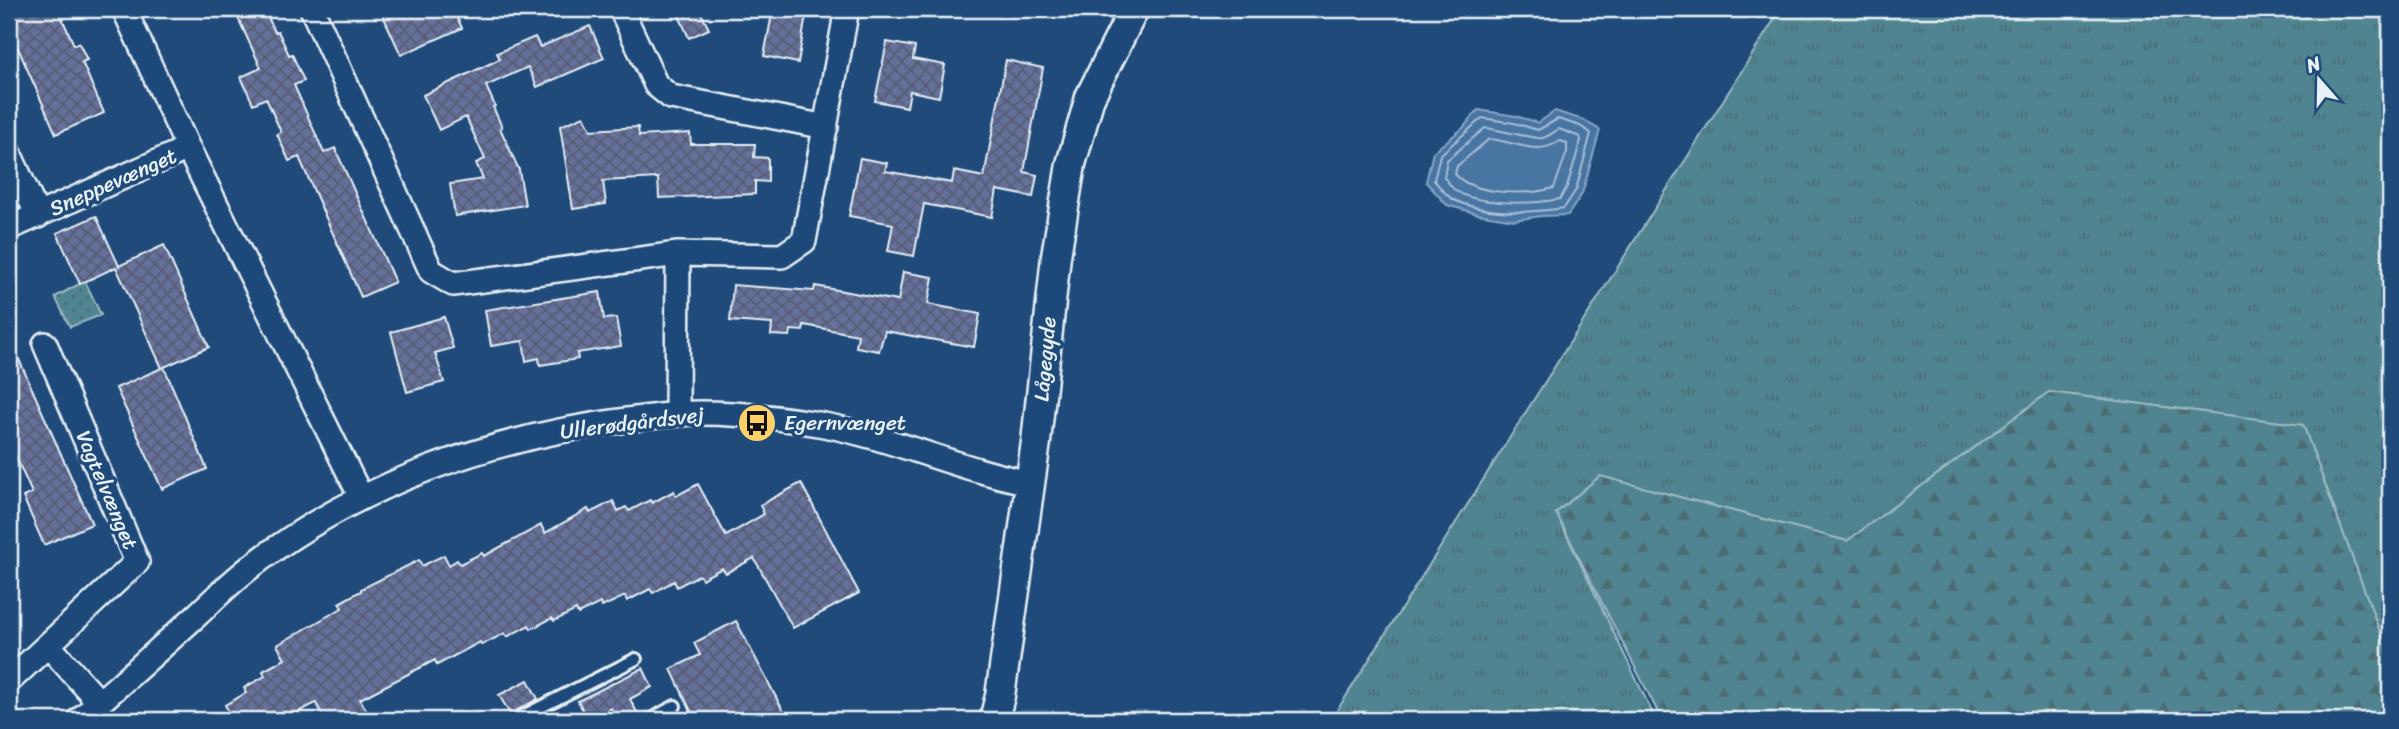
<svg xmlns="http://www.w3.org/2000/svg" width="2399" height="729" font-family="Sriracha,sans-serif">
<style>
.grass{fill:url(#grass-tufts);stroke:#9cbac4;stroke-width:2}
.forest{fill:url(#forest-firs);stroke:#9cbac4;stroke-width:2}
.park{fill:url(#park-dots);stroke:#9cbac4;stroke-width:2}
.water{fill:#4874a3;stroke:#88a6c5;stroke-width:2}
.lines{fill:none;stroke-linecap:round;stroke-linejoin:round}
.shore{stroke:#a8bfd6;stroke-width:2}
.building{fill:url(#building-cross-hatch);stroke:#e8f1f8;stroke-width:2}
.service-casing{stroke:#e8f1f8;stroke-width:16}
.minor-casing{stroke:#e8f1f8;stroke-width:28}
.tertiary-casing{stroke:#e8f1f8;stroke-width:33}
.service{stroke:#1f4a7a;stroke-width:10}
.minor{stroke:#1f4a7a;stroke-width:23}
.tertiary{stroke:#1f4a7a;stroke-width:28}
.labels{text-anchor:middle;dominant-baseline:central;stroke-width:7;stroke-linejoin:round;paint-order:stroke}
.street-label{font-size:21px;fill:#e8f1f8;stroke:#1f4a7a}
.poi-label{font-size:21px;fill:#e8f1f8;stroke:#1f4a7a;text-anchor:start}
</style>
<defs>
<pattern id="grass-tufts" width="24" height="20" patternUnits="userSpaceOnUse" patternTransform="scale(1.75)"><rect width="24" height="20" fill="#508490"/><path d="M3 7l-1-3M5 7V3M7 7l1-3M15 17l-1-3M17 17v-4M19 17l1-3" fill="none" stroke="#4c6c74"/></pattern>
<pattern id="forest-firs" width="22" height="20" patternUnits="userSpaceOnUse" patternTransform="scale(1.75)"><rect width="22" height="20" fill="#508490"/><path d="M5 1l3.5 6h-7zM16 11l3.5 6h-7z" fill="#4c6c74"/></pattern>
<pattern id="park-dots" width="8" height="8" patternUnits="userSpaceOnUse" patternTransform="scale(1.75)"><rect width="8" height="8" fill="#508490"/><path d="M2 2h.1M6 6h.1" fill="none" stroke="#4c6c74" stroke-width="1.8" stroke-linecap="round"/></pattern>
<pattern id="building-cross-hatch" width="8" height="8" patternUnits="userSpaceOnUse" patternTransform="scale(1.75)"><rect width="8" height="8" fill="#65709b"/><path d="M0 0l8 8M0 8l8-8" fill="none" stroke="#565c72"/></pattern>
</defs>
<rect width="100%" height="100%" fill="#1f4a7a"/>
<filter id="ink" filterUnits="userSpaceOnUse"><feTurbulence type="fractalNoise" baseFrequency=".0143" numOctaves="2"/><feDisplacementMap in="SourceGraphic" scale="14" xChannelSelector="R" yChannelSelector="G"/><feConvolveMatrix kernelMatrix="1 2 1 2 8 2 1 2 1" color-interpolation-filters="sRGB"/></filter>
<g filter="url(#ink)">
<path class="grass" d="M 1781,9 L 2390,9 L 2390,659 L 2303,425 L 2049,392 L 1847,541 L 1600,476 L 1556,513 L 1656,720 L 1331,720 Z"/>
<path class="forest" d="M 2049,392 L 2303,425 L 2390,659 L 2390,720 L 1662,720 L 1556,513 L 1600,476 L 1847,541 Z"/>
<path class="park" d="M 85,281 L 101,315 L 70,327 L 55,297 Z"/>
<path class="water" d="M 1478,110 L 1516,116 L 1538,123 L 1555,111 L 1583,120 L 1600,130 L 1582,194 L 1568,215 L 1541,216 L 1514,220 L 1478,214 L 1447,205 L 1426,182 L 1433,152 L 1463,128 Z"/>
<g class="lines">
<path class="shore" d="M 1482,118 L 1514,123 L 1538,130 L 1558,119 L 1580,126 L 1591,133 L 1576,190 L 1564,208 C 1530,213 1486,215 1454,200 C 1446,196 1439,186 1434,180 L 1440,155 Z
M 1485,128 C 1497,129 1537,140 1543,138 C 1549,136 1554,132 1559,129 L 1580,137 L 1581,140 L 1567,187 L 1560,199 C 1535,204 1476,206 1455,190 C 1451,187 1447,181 1444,177 L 1447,160 Z
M 1489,139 C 1516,141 1535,157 1560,141 L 1567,143 L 1567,152 L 1554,188 C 1529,195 1474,196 1455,174 L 1457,166 Z"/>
</g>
<path class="building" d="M 9,9 L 58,9 L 74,45 L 79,43 L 87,60 L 82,62 L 104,113 L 56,134 L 9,28 Z
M 234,9 L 264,9 L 275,32 L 278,31 L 289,55 L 292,54 L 304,81 L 294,85 L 324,153 L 335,148 L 395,282 L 361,297 L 299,157 L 289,161 L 277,134 L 281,132 L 266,98 L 253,104 L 241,77 L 261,68 Z
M 380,9 L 453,9 L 462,28 L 401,55 Z
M 676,9 L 699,9 L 709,29 L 689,38 Z
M 773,9 L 807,9 L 798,63 L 764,56 Z
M 590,26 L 604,58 L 537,87 L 528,67 L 486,86 L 495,106 L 493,107 L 502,127 L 500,128 L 519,170 L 525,205 L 455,216 L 450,184 L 483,179 L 476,163 L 485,159 L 466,117 L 439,130 L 423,95 L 500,59 L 497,53 L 535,37 L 540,47 Z
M 887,42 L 915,47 L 913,59 L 945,65 L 939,97 L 910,91 L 907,107 L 875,101 Z
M 1006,60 L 1043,68 L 1024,172 L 1037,175 L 1033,197 L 997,190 L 992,217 L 924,204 L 914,256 L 888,251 L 893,224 L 849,216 L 860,158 L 887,163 L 885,171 L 952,183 L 954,171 L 984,177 Z
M 584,116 L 591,130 L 638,127 L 639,136 L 690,133 L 691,144 L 755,144 L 754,157 L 768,158 L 768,182 L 755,181 L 755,194 L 659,198 L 658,178 L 603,181 L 606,204 L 573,209 L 560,126 Z
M 96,216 L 119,266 L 164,245 L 209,347 L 164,367 L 207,469 L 162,489 L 116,388 L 162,368 L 116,267 L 80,284 L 57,233 Z
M 903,272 L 933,277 L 928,304 L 980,314 L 974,347 L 885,331 L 879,351 L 856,347 L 858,335 L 804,325 L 803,331 L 791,330 L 790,336 L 771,335 L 772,324 L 730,321 L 733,285 L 814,291 L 815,286 L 898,301 Z
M 600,292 L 604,319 L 616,318 L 621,346 L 577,353 L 578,359 L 540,365 L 539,358 L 526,361 L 523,341 L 491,346 L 485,310 Z
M 444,317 L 453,348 L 435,353 L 444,382 L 407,392 L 391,332 Z
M 9,337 L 92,524 L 44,545 L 23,497 L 32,493 L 15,455 L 9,458 Z
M 801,483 L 859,593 L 793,628 L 754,558 L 726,573 L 722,568 L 702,579 L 699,575 L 677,587 L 674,581 L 653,593 L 650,589 L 627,601 L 625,596 L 602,607 L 600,603 L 578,614 L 576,610 L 554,621 L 552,618 L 531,629 L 529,625 L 507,637 L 505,633 L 482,645 L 480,642 L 437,665 L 435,660 L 360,699 L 372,720 L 325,720 L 316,703 L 282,720 L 233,720 L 225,705 L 246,693 L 244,688 L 265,676 L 263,671 L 285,659 L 277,645 L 342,608 L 339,603 L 361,591 L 361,589 L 419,560 L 422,566 L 444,555 L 449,565 L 457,560 L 460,564 L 482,553 L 484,556 L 541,525 L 545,533 L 588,509 L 590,513 L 613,501 L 618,511 L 626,507 L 629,511 L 650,500 L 652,503 L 674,491 L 676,496 L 698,484 L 726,536 L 764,514 L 760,505 Z
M 736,621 L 788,720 L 695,720 L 671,669 L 700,655 L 694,643 Z
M 643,668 L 652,687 L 630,699 L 641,720 L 617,720 L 611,708 L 588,720 L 578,701 Z
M 528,680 L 538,699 L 510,714 L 499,695 Z"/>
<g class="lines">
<defs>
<path id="service" d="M 515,720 L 636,659
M 649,720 L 675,706"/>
<path id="minor" d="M 124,9 L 188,148 L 361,497
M 312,9 L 431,271 L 453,284 L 678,254 L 677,414
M 621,9 L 656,85 L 671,97 L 826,127
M 9,153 L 38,216
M 9,228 L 188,148
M 678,254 L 782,256 L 804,241 L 847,9
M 48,645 L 99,702
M 9,681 L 137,562 L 45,344
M 79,720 C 119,686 158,650 197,615 C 214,599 230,583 248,569 C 356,484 493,437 627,420 C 652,417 676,413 701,413 C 736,413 772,417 806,422 C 884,433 955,469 1031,483"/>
<path id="tertiary" d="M 994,720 L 1000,696 L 1036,442 L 1056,256 L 1071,164 L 1090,97 L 1134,9"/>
</defs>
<use href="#service" class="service-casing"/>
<use href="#minor" class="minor-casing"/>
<use href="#tertiary" class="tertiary-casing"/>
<use href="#service" class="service"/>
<use href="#minor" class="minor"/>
<use href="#tertiary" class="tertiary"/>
</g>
</g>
<defs>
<symbol id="bus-disc" viewBox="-11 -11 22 22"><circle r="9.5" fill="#ffd166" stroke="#1f4a7a"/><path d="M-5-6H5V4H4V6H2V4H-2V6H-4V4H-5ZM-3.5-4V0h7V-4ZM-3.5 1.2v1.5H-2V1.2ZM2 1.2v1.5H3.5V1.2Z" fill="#111"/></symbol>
</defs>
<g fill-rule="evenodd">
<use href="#bus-disc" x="735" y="401" width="44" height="44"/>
</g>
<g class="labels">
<g class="street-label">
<text transform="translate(113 182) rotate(-24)">Sneppevænget</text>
<text transform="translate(1045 359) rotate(-85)">Lågegyde</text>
<text transform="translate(632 423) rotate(-7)">Ullerødgårdsvej</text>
<text transform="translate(107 490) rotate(67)">Vagtelvænget</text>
</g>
<g class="poi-label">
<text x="784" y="423">Egernvænget</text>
</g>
</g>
<rect width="2399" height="729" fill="none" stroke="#1f4a7a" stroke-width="35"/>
<rect x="18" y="18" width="2364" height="694" fill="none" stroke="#e8f1f8" stroke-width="2.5" filter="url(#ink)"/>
<g transform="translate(2319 80) rotate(340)" stroke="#1f4a7a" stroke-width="5" paint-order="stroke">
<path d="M0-5L12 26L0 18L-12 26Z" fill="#e8f1f8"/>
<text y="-10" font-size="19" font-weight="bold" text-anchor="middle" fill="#e8f1f8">N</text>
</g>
</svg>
